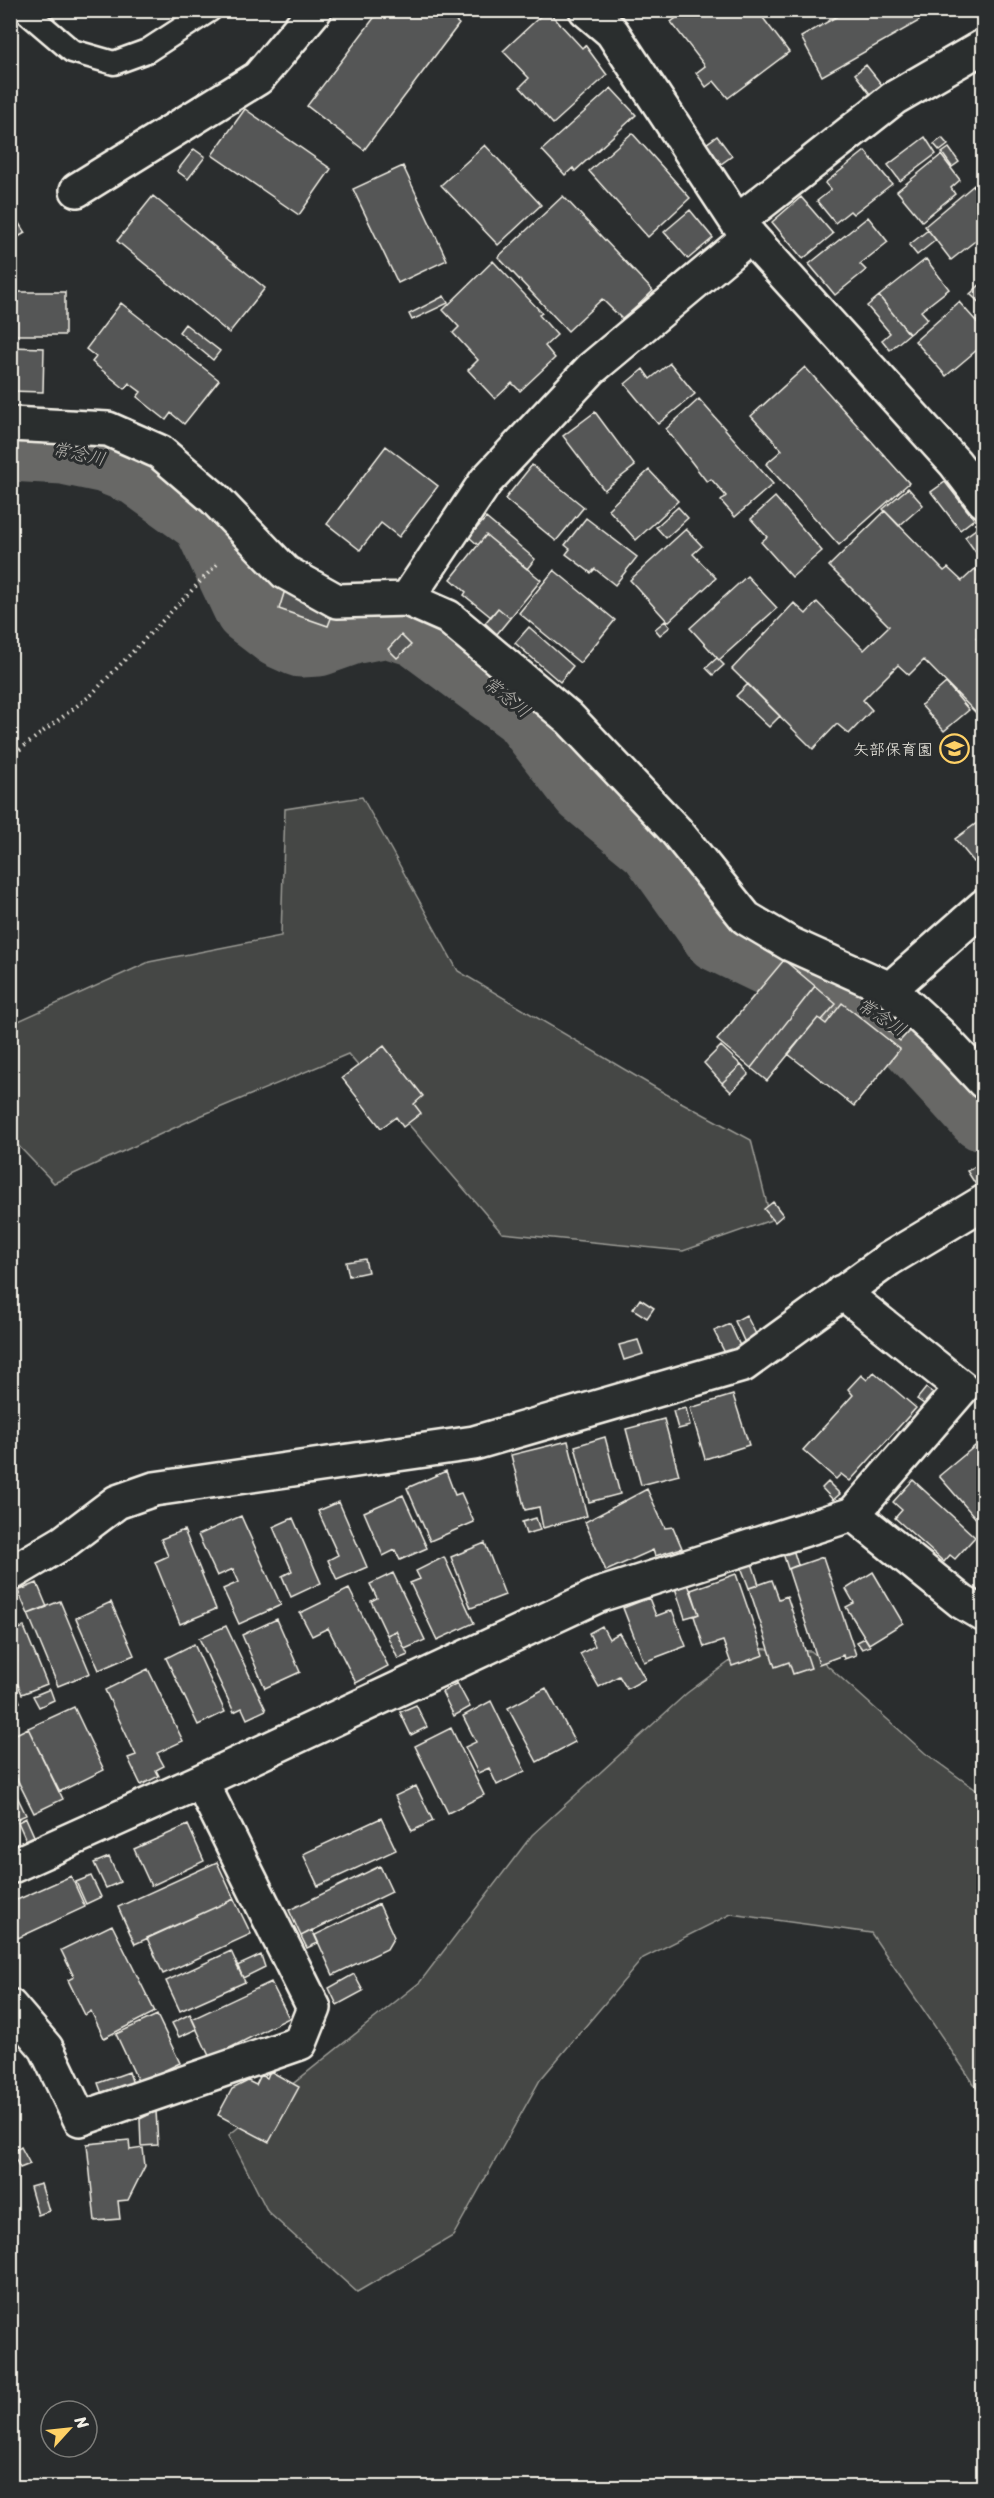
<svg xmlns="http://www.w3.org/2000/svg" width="994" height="2498" font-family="Sriracha,'Klee One',sans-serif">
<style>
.green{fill:#444645;stroke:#9c9c96;stroke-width:1.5}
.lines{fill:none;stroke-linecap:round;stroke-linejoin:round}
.river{stroke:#676866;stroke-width:75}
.building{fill:#555756;stroke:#f4f1e8;stroke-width:1.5}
.service-casing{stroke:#f4f1e8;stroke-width:27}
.minor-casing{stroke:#f4f1e8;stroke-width:38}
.path{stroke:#f4f1e8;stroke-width:4;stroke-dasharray:1.5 4.5;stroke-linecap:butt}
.service{stroke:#2a2d2e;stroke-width:22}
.minor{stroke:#2a2d2e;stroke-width:33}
.labels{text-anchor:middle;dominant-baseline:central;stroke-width:6;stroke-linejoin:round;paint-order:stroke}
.poi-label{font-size:16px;fill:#f4f1e8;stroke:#2a2d2e;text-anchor:end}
.water-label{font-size:18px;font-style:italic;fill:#b5b3ae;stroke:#2a2d2e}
</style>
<rect width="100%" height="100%" fill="#2a2d2e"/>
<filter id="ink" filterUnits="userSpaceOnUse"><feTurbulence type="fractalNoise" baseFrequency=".0167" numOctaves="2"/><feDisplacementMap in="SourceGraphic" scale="12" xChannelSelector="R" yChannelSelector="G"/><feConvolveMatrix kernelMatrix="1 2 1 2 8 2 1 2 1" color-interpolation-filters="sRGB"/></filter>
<g filter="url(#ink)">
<path class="green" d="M 362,797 L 458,971 L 666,1094 L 751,1140 L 771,1220 L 683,1251 L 502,1233 L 348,1054 L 200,1116 L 54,1183 L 11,1138 L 10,1034 L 14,1023 L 149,962 L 281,936 L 285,809 Z
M 748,1648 L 811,1651 L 925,1753 L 983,1795 L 983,2097 L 871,1933 L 731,1914 L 643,1958 L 540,2080 L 453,2236 L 357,2292 L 268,2212 L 229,2135 L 420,1982 L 532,1835 L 687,1693 Z"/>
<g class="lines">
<path class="river" d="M 10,444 L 64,447 L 107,456 L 140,469 L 209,519 L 251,608 L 281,631 L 301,640 L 318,639 L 352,627 L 387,620 L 419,630 L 527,710 L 587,788 L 655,844 L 720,935 L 877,1010 L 910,1033 L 984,1114"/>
</g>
<path class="building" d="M 380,10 L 442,10 L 459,24 L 364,150 L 307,106 Z
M 547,10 L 582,48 L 585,45 L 607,75 L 553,124 L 520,87 L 529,78 L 503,51 Z
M 687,10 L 757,10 L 789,52 L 728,98 L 714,81 L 706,87 L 696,73 L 705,66 L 671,22 Z
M 913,10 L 919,21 L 822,76 L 801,37 L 848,10 Z
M 921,10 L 939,10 L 926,18 Z
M 866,65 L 882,85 L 870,94 L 855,74 Z
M 611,88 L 636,115 L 575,171 L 573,168 L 565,175 L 542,150 Z
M 245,109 L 331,169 L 299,215 L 212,155 Z
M 632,133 L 690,198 L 648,237 L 589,171 Z
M 717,136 L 732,156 L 721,164 L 706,144 Z
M 925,137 L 936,154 L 900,181 L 888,165 Z
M 942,138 L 948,145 L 940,151 L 934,144 Z
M 485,145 L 541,205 L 498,245 L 441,185 Z
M 949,148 L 959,162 L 952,167 L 942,153 Z
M 194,149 L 205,157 L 188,179 L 177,171 Z
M 865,151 L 892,184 L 853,214 L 850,211 L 835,223 L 817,201 L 831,190 L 825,183 Z
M 941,155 L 960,180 L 951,188 L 955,194 L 922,221 L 897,191 Z
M 403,166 L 447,260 L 398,283 L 353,189 Z
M 974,185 L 984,197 L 984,234 L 951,260 L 925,226 Z
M 153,196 L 265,288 L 229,333 L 117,241 Z
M 563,196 L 653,291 L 623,320 L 602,299 L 568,331 L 498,257 Z
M 801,197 L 833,234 L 803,259 L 772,222 Z
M 10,209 L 25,233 L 10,242 Z
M 690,210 L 713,238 L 688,259 L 664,232 Z
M 868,217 L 888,242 L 860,264 L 866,270 L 835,295 L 809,264 Z
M 928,230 L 936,240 L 917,255 L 909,245 Z
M 926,259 L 949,289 L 921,311 L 928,319 L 909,334 L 879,296 Z
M 493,261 L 542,313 L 539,315 L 557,335 L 545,346 L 555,358 L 520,391 L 512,383 L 495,399 L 468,370 L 478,360 L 453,333 L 459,327 L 443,310 Z
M 984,281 L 984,307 L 970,294 Z
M 10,292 L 65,292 L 65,335 L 10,335 Z
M 444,296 L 448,303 L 412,320 L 409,314 Z
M 879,296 L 909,334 L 890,350 L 882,340 L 890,333 L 867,306 Z
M 959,302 L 984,330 L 984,344 L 946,376 L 915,341 Z
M 121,303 L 219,380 L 184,424 L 171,413 L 166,420 L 137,397 L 141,392 L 129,383 L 125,389 L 92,362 L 96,357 L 86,349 Z
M 185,324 L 220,351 L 213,360 L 179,332 Z
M 10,347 L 44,348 L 43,392 L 10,391 Z
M 670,363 L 695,394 L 658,424 L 625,384 L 643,369 L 650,379 Z
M 805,367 L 909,483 L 839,545 L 766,464 L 782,450 L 751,416 Z
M 699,399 L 773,484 L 735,517 L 721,501 L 726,496 L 711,479 L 707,482 L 666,429 Z
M 595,412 L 635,466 L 604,490 L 563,436 Z
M 386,446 L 438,486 L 399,537 L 381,523 L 360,550 L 327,524 Z
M 532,465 L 584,507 L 556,541 L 505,499 Z
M 649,470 L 678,501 L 636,540 L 608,509 Z
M 945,482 L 974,519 L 960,530 L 931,492 Z
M 908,488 L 923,505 L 899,526 L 883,509 Z
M 775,497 L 822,551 L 792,577 L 761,542 L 767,537 L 751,519 Z
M 678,507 L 688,518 L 666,538 L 656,527 Z
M 885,511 L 944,571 L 948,568 L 962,581 L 975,569 L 984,578 L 984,632 L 976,638 L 984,647 L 984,714 L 980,717 L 924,660 L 909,675 L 898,665 L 863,700 L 872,710 L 849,734 L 837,724 L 813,749 L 732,669 L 794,603 L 806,614 L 817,602 L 864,650 L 889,626 L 829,566 Z
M 486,518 L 535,559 L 527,569 L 486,535 L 478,545 L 469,537 Z
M 586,518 L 637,557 L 615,585 L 595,569 L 591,573 L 566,554 L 570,549 L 565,545 Z
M 980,526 L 984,531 L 982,561 L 965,537 Z
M 686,529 L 702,546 L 693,554 L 716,578 L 668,622 L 630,580 Z
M 486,535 L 541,580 L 510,618 L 498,608 L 491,617 L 464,595 L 466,592 L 451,579 Z
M 554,570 L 615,620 L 580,663 L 519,613 Z
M 747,576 L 777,608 L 719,660 L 690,628 Z
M 285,590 L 335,608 L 328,626 L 279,609 Z
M 498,608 L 510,618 L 497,634 L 485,623 Z
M 665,621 L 670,627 L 660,635 L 655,629 Z
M 529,627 L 573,666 L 560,682 L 515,643 Z
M 401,635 L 411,645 L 397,658 L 388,649 Z
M 717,658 L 724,665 L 713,675 L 706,668 Z
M 946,683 L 969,710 L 944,731 L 921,705 Z
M 748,684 L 780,716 L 769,727 L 736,696 Z
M 981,820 L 984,823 L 984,855 L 974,862 L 955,839 Z
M 784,960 L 815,986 L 751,1068 L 717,1040 Z
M 815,986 L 836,1004 L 822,1020 L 818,1018 L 767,1081 L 751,1068 Z
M 842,1003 L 900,1049 L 854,1106 L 788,1054 L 818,1018 L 826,1024 Z
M 893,1017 L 909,1031 L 900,1041 L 884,1027 Z
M 384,1046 L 423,1096 L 414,1104 L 421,1113 L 403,1127 L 396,1117 L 381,1128 L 342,1078 Z
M 721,1046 L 741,1065 L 722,1083 L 704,1063 Z
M 741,1065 L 749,1074 L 731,1092 L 722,1083 Z
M 984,1161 L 984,1184 L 978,1188 L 967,1171 Z
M 773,1202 L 783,1215 L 775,1222 L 764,1209 Z
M 365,1259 L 368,1272 L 349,1276 L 346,1262 Z
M 640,1299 L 654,1308 L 647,1318 L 633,1309 Z
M 746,1315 L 758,1338 L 745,1343 L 735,1321 Z
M 730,1324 L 740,1346 L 725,1353 L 714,1331 Z
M 638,1340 L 643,1354 L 624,1360 L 619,1345 Z
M 874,1372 L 916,1408 L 850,1481 L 841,1474 L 836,1479 L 803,1450 L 853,1395 L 848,1389 L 861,1375 L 867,1380 Z
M 926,1388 L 933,1393 L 924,1404 L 917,1399 Z
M 733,1395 L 749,1445 L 705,1459 L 690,1408 Z
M 686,1408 L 690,1426 L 678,1429 L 673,1411 Z
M 664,1419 L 679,1475 L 641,1485 L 626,1429 Z
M 605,1437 L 620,1494 L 589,1502 L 575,1446 Z
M 568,1441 L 587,1516 L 543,1528 L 539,1507 L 525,1510 L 511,1455 Z
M 975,1446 L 984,1456 L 984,1518 L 979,1522 L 939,1476 Z
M 446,1471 L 455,1495 L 461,1493 L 474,1522 L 430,1541 L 407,1488 Z
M 913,1480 L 975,1537 L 955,1559 L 950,1555 L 944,1562 L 895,1518 L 902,1510 L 893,1502 Z
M 828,1482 L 840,1494 L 833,1500 L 822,1488 Z
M 647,1489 L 665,1528 L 673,1527 L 682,1548 L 655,1556 L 653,1550 L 606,1571 L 585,1522 Z
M 403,1495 L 427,1548 L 400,1560 L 395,1550 L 383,1556 L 364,1512 Z
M 339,1502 L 367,1567 L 337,1580 L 328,1560 L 338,1555 L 318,1511 Z
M 241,1516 L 281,1605 L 239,1624 L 223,1589 L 239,1582 L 233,1569 L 217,1576 L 198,1535 Z
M 293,1518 L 321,1583 L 291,1597 L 282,1576 L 292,1571 L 273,1527 Z
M 536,1518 L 540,1530 L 526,1534 L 522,1522 Z
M 184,1530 L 216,1609 L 180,1624 L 155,1562 L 168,1556 L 161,1539 Z
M 485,1543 L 505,1595 L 471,1608 L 451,1557 Z
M 792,1546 L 798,1565 L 788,1569 L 782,1550 Z
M 444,1557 L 474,1623 L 437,1640 L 410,1583 L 420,1579 L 416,1571 Z
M 823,1557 L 856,1655 L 844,1659 L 843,1655 L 819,1664 L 788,1569 Z
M 752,1563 L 759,1585 L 749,1588 L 741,1567 Z
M 873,1572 L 903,1623 L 869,1644 L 846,1607 L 854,1603 L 846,1589 Z
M 393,1573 L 425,1640 L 405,1649 L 396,1631 L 387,1635 L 371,1601 L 377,1598 L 370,1584 Z
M 736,1574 L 764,1655 L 732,1666 L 723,1641 L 704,1647 L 694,1616 L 699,1614 L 691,1590 Z
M 772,1580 L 779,1599 L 787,1596 L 811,1668 L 793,1674 L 789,1662 L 775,1667 L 749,1588 Z
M 37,1583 L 47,1607 L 28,1614 L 18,1591 Z
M 688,1584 L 699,1614 L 685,1618 L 675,1588 Z
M 349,1589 L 388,1666 L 356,1683 L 328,1628 L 312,1636 L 300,1613 Z
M 649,1598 L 656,1616 L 672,1610 L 686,1646 L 644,1662 L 623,1608 Z
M 60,1601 L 90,1673 L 58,1686 L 28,1614 Z
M 111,1602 L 134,1655 L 99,1670 L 76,1618 Z
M 277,1619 L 300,1672 L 265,1688 L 242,1635 Z
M 226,1626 L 266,1710 L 247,1719 L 242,1708 L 234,1712 L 199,1638 Z
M 602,1626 L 609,1639 L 619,1633 L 645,1679 L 627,1689 L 619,1676 L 599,1687 L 580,1654 L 595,1646 L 589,1633 Z
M 24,1627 L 47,1684 L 22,1694 L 10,1667 L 10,1663 L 17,1661 L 10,1645 L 10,1632 Z
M 396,1631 L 408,1655 L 398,1659 L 387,1635 Z
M 865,1638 L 870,1646 L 862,1649 L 857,1642 Z
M 194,1644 L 225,1712 L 198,1725 L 166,1658 Z
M 148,1669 L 183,1741 L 157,1753 L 164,1766 L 156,1770 L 159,1776 L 141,1785 L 128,1758 L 136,1755 L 105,1690 Z
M 10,1678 L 20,1702 L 10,1706 Z
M 457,1683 L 470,1707 L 454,1716 L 442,1692 Z
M 546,1688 L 575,1742 L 537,1762 L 508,1708 Z
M 50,1689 L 54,1700 L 39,1707 L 33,1696 Z
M 491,1701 L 525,1771 L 497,1785 L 489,1768 L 478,1773 L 465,1747 L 476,1742 L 463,1716 Z
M 416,1705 L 427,1727 L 411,1735 L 400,1712 Z
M 74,1707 L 104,1770 L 59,1792 L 28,1728 Z
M 28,1728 L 63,1799 L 34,1813 L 10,1765 L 10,1737 Z
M 451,1728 L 484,1795 L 448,1813 L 415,1746 Z
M 10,1782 L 26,1815 L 10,1822 Z
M 416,1786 L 433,1821 L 412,1831 L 395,1796 Z
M 26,1818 L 34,1836 L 26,1840 L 18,1822 Z
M 381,1818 L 396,1850 L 318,1886 L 303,1854 Z
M 188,1825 L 204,1861 L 151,1886 L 134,1849 Z
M 109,1857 L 120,1882 L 106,1888 L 94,1863 Z
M 217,1862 L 234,1899 L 135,1944 L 118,1907 Z
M 380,1866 L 392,1892 L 301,1936 L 289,1910 Z
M 71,1876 L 85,1907 L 18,1938 L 10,1921 L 10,1903 Z
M 91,1876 L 101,1897 L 86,1904 L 76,1882 Z
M 234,1899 L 251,1934 L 163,1974 L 147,1938 Z
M 379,1904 L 394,1937 L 387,1949 L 333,1975 L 315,1935 Z
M 112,1925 L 155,2012 L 104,2038 L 91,2011 L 85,2015 L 68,1980 L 74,1977 L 61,1950 Z
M 312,1930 L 318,1943 L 307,1948 L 301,1936 Z
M 231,1951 L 245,1982 L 180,2011 L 166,1981 Z
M 261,1955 L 265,1967 L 243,1978 L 237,1966 Z
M 354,1974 L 363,1991 L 337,2005 L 329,1988 Z
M 271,1982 L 289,2018 L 210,2058 L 192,2019 Z
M 190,2014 L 197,2029 L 179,2037 L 172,2023 Z
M 157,2015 L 180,2063 L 139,2083 L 116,2034 Z
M 270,2071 L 299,2087 L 269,2142 L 218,2115 L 232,2089 L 248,2081 L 256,2085 L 261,2075 L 267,2078 Z
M 129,2072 L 134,2087 L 103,2097 L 98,2083 Z
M 156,2111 L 158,2145 L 141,2146 L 140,2119 Z
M 129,2140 L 130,2150 L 143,2148 L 145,2166 L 128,2200 L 118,2201 L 120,2219 L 95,2221 L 87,2144 Z
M 21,2147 L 30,2164 L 20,2168 L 12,2152 Z
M 41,2184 L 49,2211 L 38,2215 L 30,2187 Z"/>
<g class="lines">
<defs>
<path id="service" d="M 24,10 L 72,51 L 114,63 L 147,51 L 210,10"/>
<path id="minor" d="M 586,10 L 612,32 L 737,222 L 955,463 L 984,501
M 77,190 L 258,78 L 315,10
M 737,222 L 894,98 L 984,46
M 10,424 L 108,429 L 160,452 L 215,499 L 285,572 L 337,601 L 407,599 L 448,617 L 570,719 L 676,831 L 746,918 L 790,944 L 890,989 L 939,1034 L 984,1082
M 407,599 L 486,481 L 591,369 L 750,236
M 890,989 L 984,906
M 853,1514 L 962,1602 L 984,1615
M 10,1574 L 64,1542 L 117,1502 L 154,1489 L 474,1443 L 743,1365 L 889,1259 L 984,1202
M 10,1867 L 201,1781 L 599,1595 L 853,1514 L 962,1388 L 842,1292
M 10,2006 L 46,2048 L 80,2119 L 300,2043 L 314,2008 L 201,1781"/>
</defs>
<use href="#service" class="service-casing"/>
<use href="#minor" class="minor-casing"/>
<path class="path" d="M 10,757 L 91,695 L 220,561"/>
<use href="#service" class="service"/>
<use href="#minor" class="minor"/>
</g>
</g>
<defs>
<symbol id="school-ring" viewBox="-11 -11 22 22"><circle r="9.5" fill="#2a2d2e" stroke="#ffd166" stroke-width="1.5"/><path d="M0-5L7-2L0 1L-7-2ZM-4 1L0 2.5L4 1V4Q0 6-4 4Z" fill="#ffd166"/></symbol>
</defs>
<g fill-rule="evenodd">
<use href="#school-ring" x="938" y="732" width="33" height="33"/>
</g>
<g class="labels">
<g class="poi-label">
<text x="933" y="749">矢部保育園</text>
</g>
<g class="water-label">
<text transform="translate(79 454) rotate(12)">常念川</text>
<text transform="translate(507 697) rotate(39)">常念川</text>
<text transform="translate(882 1017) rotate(33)">常念川</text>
</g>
</g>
<rect width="994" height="2498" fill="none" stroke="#2a2d2e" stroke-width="36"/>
<rect x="18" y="18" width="958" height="2462" fill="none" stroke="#f4f1e8" stroke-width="2" filter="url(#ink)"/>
<g transform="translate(69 2429) rotate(63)"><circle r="28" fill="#2a2d2e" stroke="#7b7b78" stroke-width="1.5"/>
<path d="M0-4.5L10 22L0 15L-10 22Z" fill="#ffd166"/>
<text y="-9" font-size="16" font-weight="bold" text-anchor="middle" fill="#f4f1e8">N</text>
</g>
</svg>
